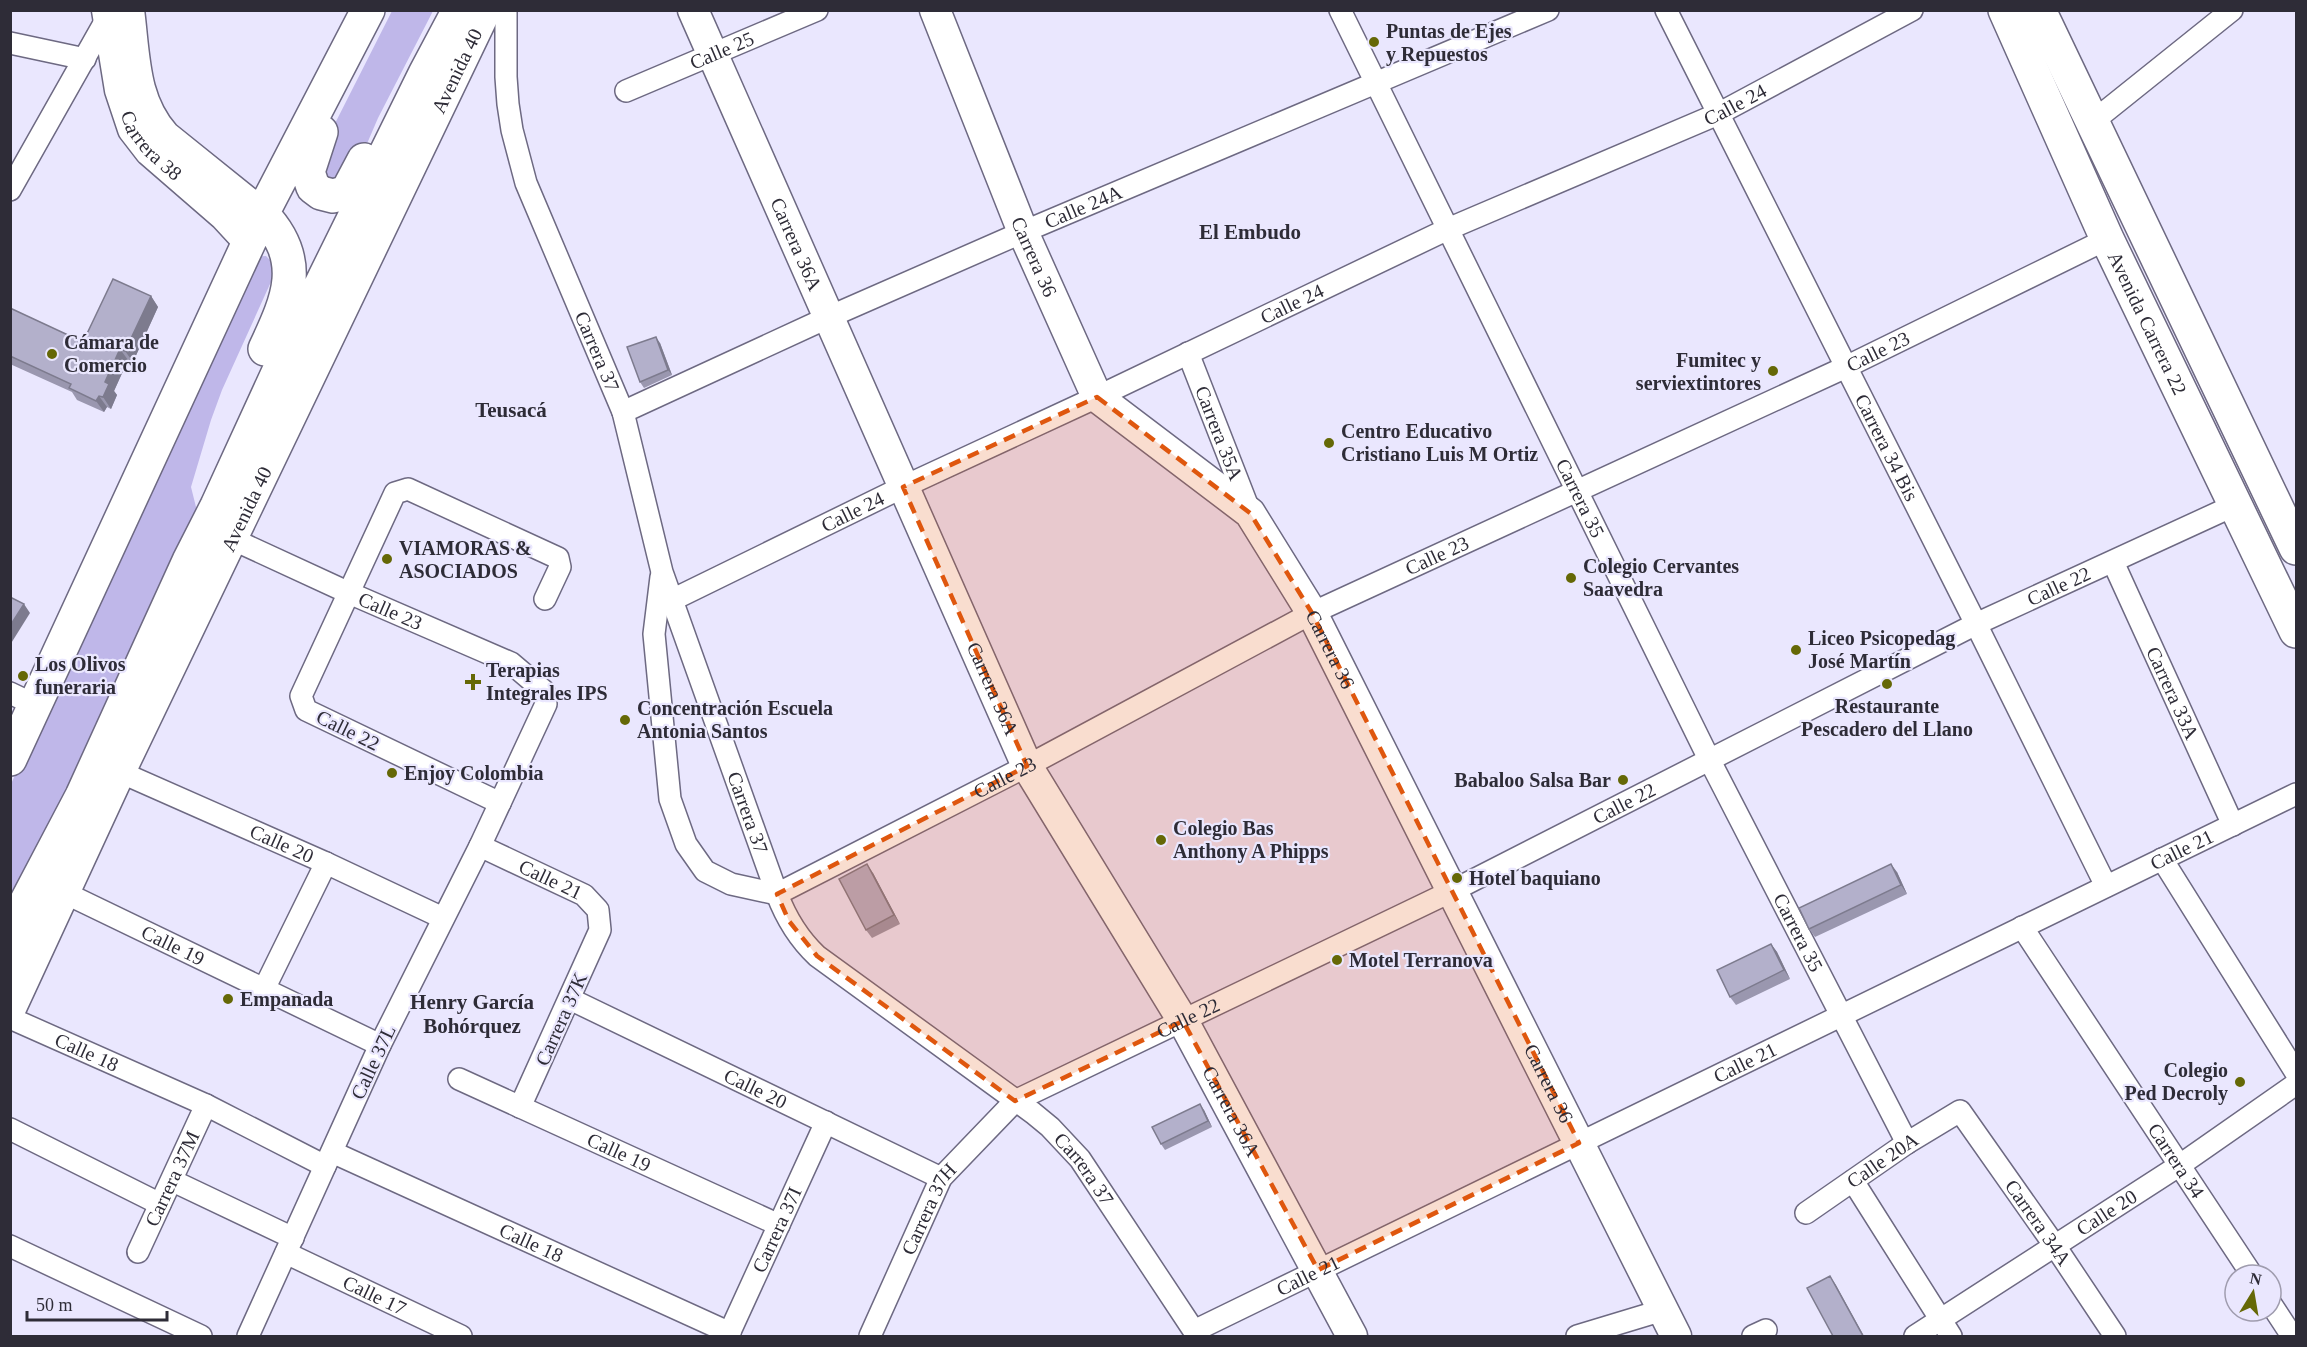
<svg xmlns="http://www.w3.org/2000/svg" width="2307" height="1347" font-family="Georgia,serif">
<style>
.green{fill:#bfb7e9}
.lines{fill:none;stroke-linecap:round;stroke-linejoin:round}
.street-casing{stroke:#6d6982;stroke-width:24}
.secondary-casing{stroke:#6d6982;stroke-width:33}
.primary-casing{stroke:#6d6982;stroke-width:36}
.highway-casing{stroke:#6d6982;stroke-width:36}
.street{stroke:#fff;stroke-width:21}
.secondary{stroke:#fff;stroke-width:30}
.primary{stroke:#fff;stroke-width:33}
.highway{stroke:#fff;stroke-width:33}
.wall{fill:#9a97af}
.shaded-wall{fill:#7d7b8e}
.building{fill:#b3b0cb;stroke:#7d7b8e;stroke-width:1.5}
.marked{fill:#df570e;fill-opacity:0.2;stroke:#df570e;stroke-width:4.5;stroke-dasharray:12 8;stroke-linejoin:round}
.poi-dot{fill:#656806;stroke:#eae7fe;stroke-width:2}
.labels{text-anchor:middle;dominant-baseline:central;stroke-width:4.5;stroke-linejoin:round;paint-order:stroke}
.poi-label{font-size:20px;font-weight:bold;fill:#2e2c37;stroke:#eae7fe;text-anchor:start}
.street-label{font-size:20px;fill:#2e2c37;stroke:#eae7fe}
.neighbourhood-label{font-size:21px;font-weight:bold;fill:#2e2c37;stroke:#eae7fe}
</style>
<rect width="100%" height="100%" fill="#eae7fe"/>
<path class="green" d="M 392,11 L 433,11 L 378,118 L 363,153 L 330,189 L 319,155 Z
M 266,256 L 273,263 L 275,273 L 222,390 L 211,420 L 191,487 L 198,515 L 82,760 L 11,901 L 11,784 L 252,257 Z"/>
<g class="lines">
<defs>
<g id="street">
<path id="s1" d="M 506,10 L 506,77 L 508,104 L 512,130 L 526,183 L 623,412 L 662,572 L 777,894 C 786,918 798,938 817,956 L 1033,1113 L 1050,1127 L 1080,1159 L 1194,1331 L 2296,794"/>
<path id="s2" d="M 1340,10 L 1710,761 L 1907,1143"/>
<path id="s3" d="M 1666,10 L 1976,624 L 2106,886"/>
<path d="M 10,43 L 85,59"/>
<path id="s4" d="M 626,91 L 817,10"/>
<path d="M 2091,123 L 2232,10"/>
<path d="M 10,190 L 110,13"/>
<path id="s5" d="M 1188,353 L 1250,512"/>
<path id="s6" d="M 623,412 L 829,317 L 1023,232 L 1548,10"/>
<path id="s7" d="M 232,539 L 347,592 L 511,663 L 544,691 L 546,704 L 480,846 L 380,1045 L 248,1336"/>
<path id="s8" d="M 2113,562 L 2233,825"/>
<path id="s9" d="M 661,577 L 654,634 L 670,799 L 686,844 L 705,871 L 731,884 L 777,894 L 1027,766 L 1312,613 L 1846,367 L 2107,239"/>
<path id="s10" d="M 672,600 L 903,487 L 1097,397 L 1448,229 L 1718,114 L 1912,10"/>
<path d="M 10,693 L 35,705"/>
<path id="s11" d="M 120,772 L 326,863 L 443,918"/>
<path d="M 500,803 L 306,710 L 301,696 L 395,493 L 408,489 L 558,558 L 560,567 L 545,599"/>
<path id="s12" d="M 480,846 L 584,895 L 598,910 L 600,930 L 520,1107"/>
<path d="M 2162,859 L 2296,1073"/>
<path id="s13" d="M 65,893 L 380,1045"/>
<path id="s14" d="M 2022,927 L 2252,1275"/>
<path d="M 264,989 L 326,863"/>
<path id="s15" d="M 570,999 L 941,1178"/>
<path id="s16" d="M 10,1018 L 206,1105 L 325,1166"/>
<path id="s17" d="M 459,1079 L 779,1225"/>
<path d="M 10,1129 L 160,1204"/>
<path id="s18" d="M 332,1152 L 730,1333"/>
<path d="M 173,1181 L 293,1238"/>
<path d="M 1853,1181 L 1951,1336"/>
<path id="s19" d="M 1806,1213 L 1907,1143 L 1960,1111 L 2055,1246 L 2115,1336"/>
<path d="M 10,1246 L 201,1336"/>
<path id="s20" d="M 138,1252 L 206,1105"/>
<path id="s21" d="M 286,1253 L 461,1336"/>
<path d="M 2271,1304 L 2292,1336"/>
<path id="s22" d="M 728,1336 L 826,1122"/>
<path id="s23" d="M 870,1336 L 941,1178 L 1015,1101 L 1452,891 L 1976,624 L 2235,505"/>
<path d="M 1577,1336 L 1663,1310"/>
<path d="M 1753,1336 L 1766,1330"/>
<path id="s24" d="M 1915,1336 L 2180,1165 L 2296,1084"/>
</g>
<g id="secondary">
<path id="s25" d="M 107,10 L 120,90 L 133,129 L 150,151 L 225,216 L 249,242"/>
<path d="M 129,10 C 135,56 133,100 165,136 L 262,214"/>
<path id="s26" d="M 693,10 L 1027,766 L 1183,1021 L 1352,1336"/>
<path id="s27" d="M 935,10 L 1023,232 L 1097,397 L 1250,513 L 1312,613 L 1676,1336"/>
<path id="s28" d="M 10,1010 L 120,772 L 486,10"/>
</g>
<g id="primary">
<path id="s29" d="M 2005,10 L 2107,239 L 2296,631"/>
<path d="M 2039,10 L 2296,548"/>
</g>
<path id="highway" d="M 321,132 L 308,172 L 313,187 L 321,193 L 333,196 L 347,192 L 364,160
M 262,214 C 306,260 289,298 265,349
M 189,561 L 232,539
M 10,759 L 262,214 L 368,10
M 10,933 L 82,796 L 189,561 L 217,506 L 284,360 L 425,74 L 459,10
M 10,962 L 32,917"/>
</defs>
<use href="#street" class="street-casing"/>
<use href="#secondary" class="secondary-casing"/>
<use href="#primary" class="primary-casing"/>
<use href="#highway" class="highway-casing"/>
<use href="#street" class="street"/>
<use href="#secondary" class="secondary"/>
<use href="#primary" class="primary"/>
<use href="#highway" class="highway"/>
</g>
<path class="wall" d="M 151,296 L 158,307 L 133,362 L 128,360 L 114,391 L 117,395 L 111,409 L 107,407 L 104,412 L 77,400 L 72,392 L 10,364 L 10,308 L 83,342 Z
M 660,343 L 672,375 L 644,388 L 640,382 Z
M 1897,872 L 1907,894 L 1815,937 L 1809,929 Z
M 873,873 L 900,924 L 872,938 L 866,930 Z
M 1771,944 L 1777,952 L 1790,979 L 1736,1005 L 1730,997 Z
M 1204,1110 L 1212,1127 L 1165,1150 L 1161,1144 Z"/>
<path class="shaded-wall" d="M 151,296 L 158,307 L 133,362 L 125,351 Z
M 656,337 L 660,343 L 672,375 L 668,370 Z
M 120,349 L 128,360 L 114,391 L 117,395 L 111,409 L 103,397 L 105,382 Z
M 99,396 L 107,407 L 104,412 L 96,401 Z
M 24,604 L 30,613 L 10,645 L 10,626 Z
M 867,864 L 873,873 L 900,924 L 894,915 Z
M 1891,864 L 1897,872 L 1907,894 L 1901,885 Z
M 1771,944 L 1777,952 L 1790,979 L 1784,970 Z
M 1200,1104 L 1204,1110 L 1212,1127 L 1208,1121 Z
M 1830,1276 L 1836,1285 L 1864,1336 L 1863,1336 Z"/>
<path class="building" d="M 113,279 L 151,296 L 125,351 L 120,349 L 105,382 L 109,384 L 103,397 L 99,396 L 96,401 L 69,388 L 71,384 L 10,356 L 10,308 L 83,342 Z
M 656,337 L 668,370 L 640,382 L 627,347 Z
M 10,597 L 24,604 L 10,626 Z
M 867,864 L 894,915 L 866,930 L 839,879 Z
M 1891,864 L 1901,885 L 1809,929 L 1799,908 Z
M 1771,944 L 1784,970 L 1730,997 L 1717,970 Z
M 1200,1104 L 1208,1121 L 1161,1144 L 1152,1127 Z
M 1830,1276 L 1863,1336 L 1833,1336 L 1807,1288 Z"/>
<path class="marked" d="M 1097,397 L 1250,513 L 1312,613 L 1579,1143 L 1318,1270 L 1183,1021 L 1015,1101 L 817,956 L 789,921 L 777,894 L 1027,766 L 903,487 Z"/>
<g class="poi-dot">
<circle cx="1374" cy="42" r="6"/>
<circle cx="52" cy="354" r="6"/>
<circle cx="1773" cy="371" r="6"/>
<circle cx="1329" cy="443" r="6"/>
<circle cx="387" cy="559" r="6"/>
<circle cx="1571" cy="578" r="6"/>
<circle cx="1796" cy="650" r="6"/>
<circle cx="23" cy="676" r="6"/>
<path d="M470 673h6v6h6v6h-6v6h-6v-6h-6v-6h6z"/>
<circle cx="1887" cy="684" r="6"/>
<circle cx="625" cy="720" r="6"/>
<circle cx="392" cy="773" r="6"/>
<circle cx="1623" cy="780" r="6"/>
<circle cx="1161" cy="840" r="6"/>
<circle cx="1457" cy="878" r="6"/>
<circle cx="1337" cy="960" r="6"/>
<circle cx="228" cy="999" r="6"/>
<circle cx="2240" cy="1082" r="6"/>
</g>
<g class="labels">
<g class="poi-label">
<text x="1386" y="31">Puntas de Ejes<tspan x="1386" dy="23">y Repuestos</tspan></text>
<text x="64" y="342">Cámara de<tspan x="64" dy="23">Comercio</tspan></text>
<text x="1761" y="360" text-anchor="end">Fumitec y<tspan x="1761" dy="23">serviextintores</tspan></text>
<text x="1341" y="431">Centro Educativo<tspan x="1341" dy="23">Cristiano Luis M Ortiz</tspan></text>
<text x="399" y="548">VIAMORAS &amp;<tspan x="399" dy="23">ASOCIADOS</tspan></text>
<text x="1583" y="566">Colegio Cervantes<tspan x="1583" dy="23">Saavedra</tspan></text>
<text x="1808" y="638">Liceo Psicopedag<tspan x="1808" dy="23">José Martín</tspan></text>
<text x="35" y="664">Los Olivos<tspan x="35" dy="23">funeraria</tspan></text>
<text x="486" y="670">Terapias<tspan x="486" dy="23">Integrales IPS</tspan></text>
<text x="1887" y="706" text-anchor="middle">Restaurante<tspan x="1887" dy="23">Pescadero del Llano</tspan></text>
<text x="637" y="708">Concentración Escuela<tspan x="637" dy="23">Antonia Santos</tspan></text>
<text x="404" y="773">Enjoy Colombia</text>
<text x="1611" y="780" text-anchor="end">Babaloo Salsa Bar</text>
<text x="1173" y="828">Colegio Bas<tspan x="1173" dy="23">Anthony A Phipps</tspan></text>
<text x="1469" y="878">Hotel baquiano</text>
<text x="1349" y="960">Motel Terranova</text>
<text x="240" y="999">Empanada</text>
<text x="2228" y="1070" text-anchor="end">Colegio<tspan x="2228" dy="23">Ped Decroly</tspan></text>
</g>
<g class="street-label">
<text stroke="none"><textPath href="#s4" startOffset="104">Calle 25</textPath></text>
<text stroke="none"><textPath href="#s28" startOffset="1040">Avenida 40</textPath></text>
<text stroke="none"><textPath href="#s10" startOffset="1173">Calle 24</textPath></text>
<text stroke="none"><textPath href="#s25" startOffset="146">Carrera 38</textPath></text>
<text stroke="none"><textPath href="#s6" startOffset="504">Calle 24A</textPath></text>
<text stroke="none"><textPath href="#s26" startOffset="256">Carrera 36A</textPath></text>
<text stroke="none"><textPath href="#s27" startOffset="266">Carrera 36</textPath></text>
<text stroke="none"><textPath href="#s10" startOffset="687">Calle 24</textPath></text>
<text stroke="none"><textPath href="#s29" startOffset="344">Avenida Carrera 22</textPath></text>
<text stroke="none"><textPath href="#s9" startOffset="1608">Calle 23</textPath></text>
<text stroke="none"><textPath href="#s1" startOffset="358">Carrera 37</textPath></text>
<text stroke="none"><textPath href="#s5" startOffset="86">Carrera 35A</textPath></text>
<text stroke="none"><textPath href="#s3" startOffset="490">Carrera 34 Bis</textPath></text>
<text stroke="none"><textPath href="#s2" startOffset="544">Carrera 35</textPath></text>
<text stroke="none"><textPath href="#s28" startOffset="554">Avenida 40</textPath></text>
<text stroke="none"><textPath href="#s10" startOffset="201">Calle 24</textPath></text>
<text stroke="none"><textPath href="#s9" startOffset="1122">Calle 23</textPath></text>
<text stroke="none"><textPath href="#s23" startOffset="1444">Calle 22</textPath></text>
<text stroke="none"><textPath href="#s7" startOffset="174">Calle 23</textPath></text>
<text stroke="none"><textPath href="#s27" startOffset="770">Carrera 36</textPath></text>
<text stroke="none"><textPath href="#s26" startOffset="742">Carrera 36A</textPath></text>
<text stroke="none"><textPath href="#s8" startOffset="144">Carrera 33A</textPath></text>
<text transform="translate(348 730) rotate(26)">Calle 22</text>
<text stroke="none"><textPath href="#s9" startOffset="636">Calle 23</textPath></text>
<text stroke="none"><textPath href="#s23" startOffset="958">Calle 22</textPath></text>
<text stroke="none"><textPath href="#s1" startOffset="844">Carrera 37</textPath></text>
<text stroke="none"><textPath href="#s11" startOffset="177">Calle 20</textPath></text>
<text stroke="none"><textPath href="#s1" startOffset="2643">Calle 21</textPath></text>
<text stroke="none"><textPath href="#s12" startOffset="78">Calle 21</textPath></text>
<text stroke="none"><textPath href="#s2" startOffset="1030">Carrera 35</textPath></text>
<text stroke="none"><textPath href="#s13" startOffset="120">Calle 19</textPath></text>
<text stroke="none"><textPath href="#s23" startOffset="472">Calle 22</textPath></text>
<text transform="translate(561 1019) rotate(-66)">Carrera 37K</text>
<text stroke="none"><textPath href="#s16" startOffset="84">Calle 18</textPath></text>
<text transform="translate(373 1062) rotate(-65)">Calle 37L</text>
<text stroke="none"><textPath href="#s1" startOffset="2157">Calle 21</textPath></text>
<text stroke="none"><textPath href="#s27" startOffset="1256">Carrera 36</textPath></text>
<text stroke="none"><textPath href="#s15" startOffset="206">Calle 20</textPath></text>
<text stroke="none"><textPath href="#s26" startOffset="1228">Carrera 36A</textPath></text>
<text stroke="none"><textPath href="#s17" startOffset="176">Calle 19</textPath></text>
<text stroke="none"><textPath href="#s19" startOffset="93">Calle 20A</textPath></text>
<text stroke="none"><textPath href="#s14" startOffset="280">Carrera 34</textPath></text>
<text stroke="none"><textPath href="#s1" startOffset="1348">Carrera 37</textPath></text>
<text stroke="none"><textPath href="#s20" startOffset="81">Carrera 37M</textPath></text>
<text stroke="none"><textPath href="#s23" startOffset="140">Carrera 37H</textPath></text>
<text stroke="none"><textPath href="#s24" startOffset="228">Calle 20</textPath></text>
<text stroke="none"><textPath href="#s19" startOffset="321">Carrera 34A</textPath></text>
<text stroke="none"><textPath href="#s22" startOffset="117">Carrera 37I</textPath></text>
<text stroke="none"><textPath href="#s18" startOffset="219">Calle 18</textPath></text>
<text stroke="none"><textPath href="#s1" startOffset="1671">Calle 21</textPath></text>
<text stroke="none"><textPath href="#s21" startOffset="98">Calle 17</textPath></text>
</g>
<g class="neighbourhood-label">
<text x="1250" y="232">El Embudo</text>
<text x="511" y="410">Teusacá</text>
<text x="472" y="1002">Henry García<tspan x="472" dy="24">Bohórquez</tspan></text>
</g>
</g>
<rect width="2307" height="1347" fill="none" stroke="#2e2c37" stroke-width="24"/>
<g transform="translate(2253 1293) rotate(11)"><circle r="28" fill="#eae7fe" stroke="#9f9cae" stroke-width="1.5"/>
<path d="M0-4.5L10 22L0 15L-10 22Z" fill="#656806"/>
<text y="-9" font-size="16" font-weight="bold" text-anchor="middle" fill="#2e2c37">N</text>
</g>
<path d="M27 1311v9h140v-9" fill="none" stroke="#2e2c37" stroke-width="3"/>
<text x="36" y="1311" font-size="18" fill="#2e2c37" stroke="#eae7fe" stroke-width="4.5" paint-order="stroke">50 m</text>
</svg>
